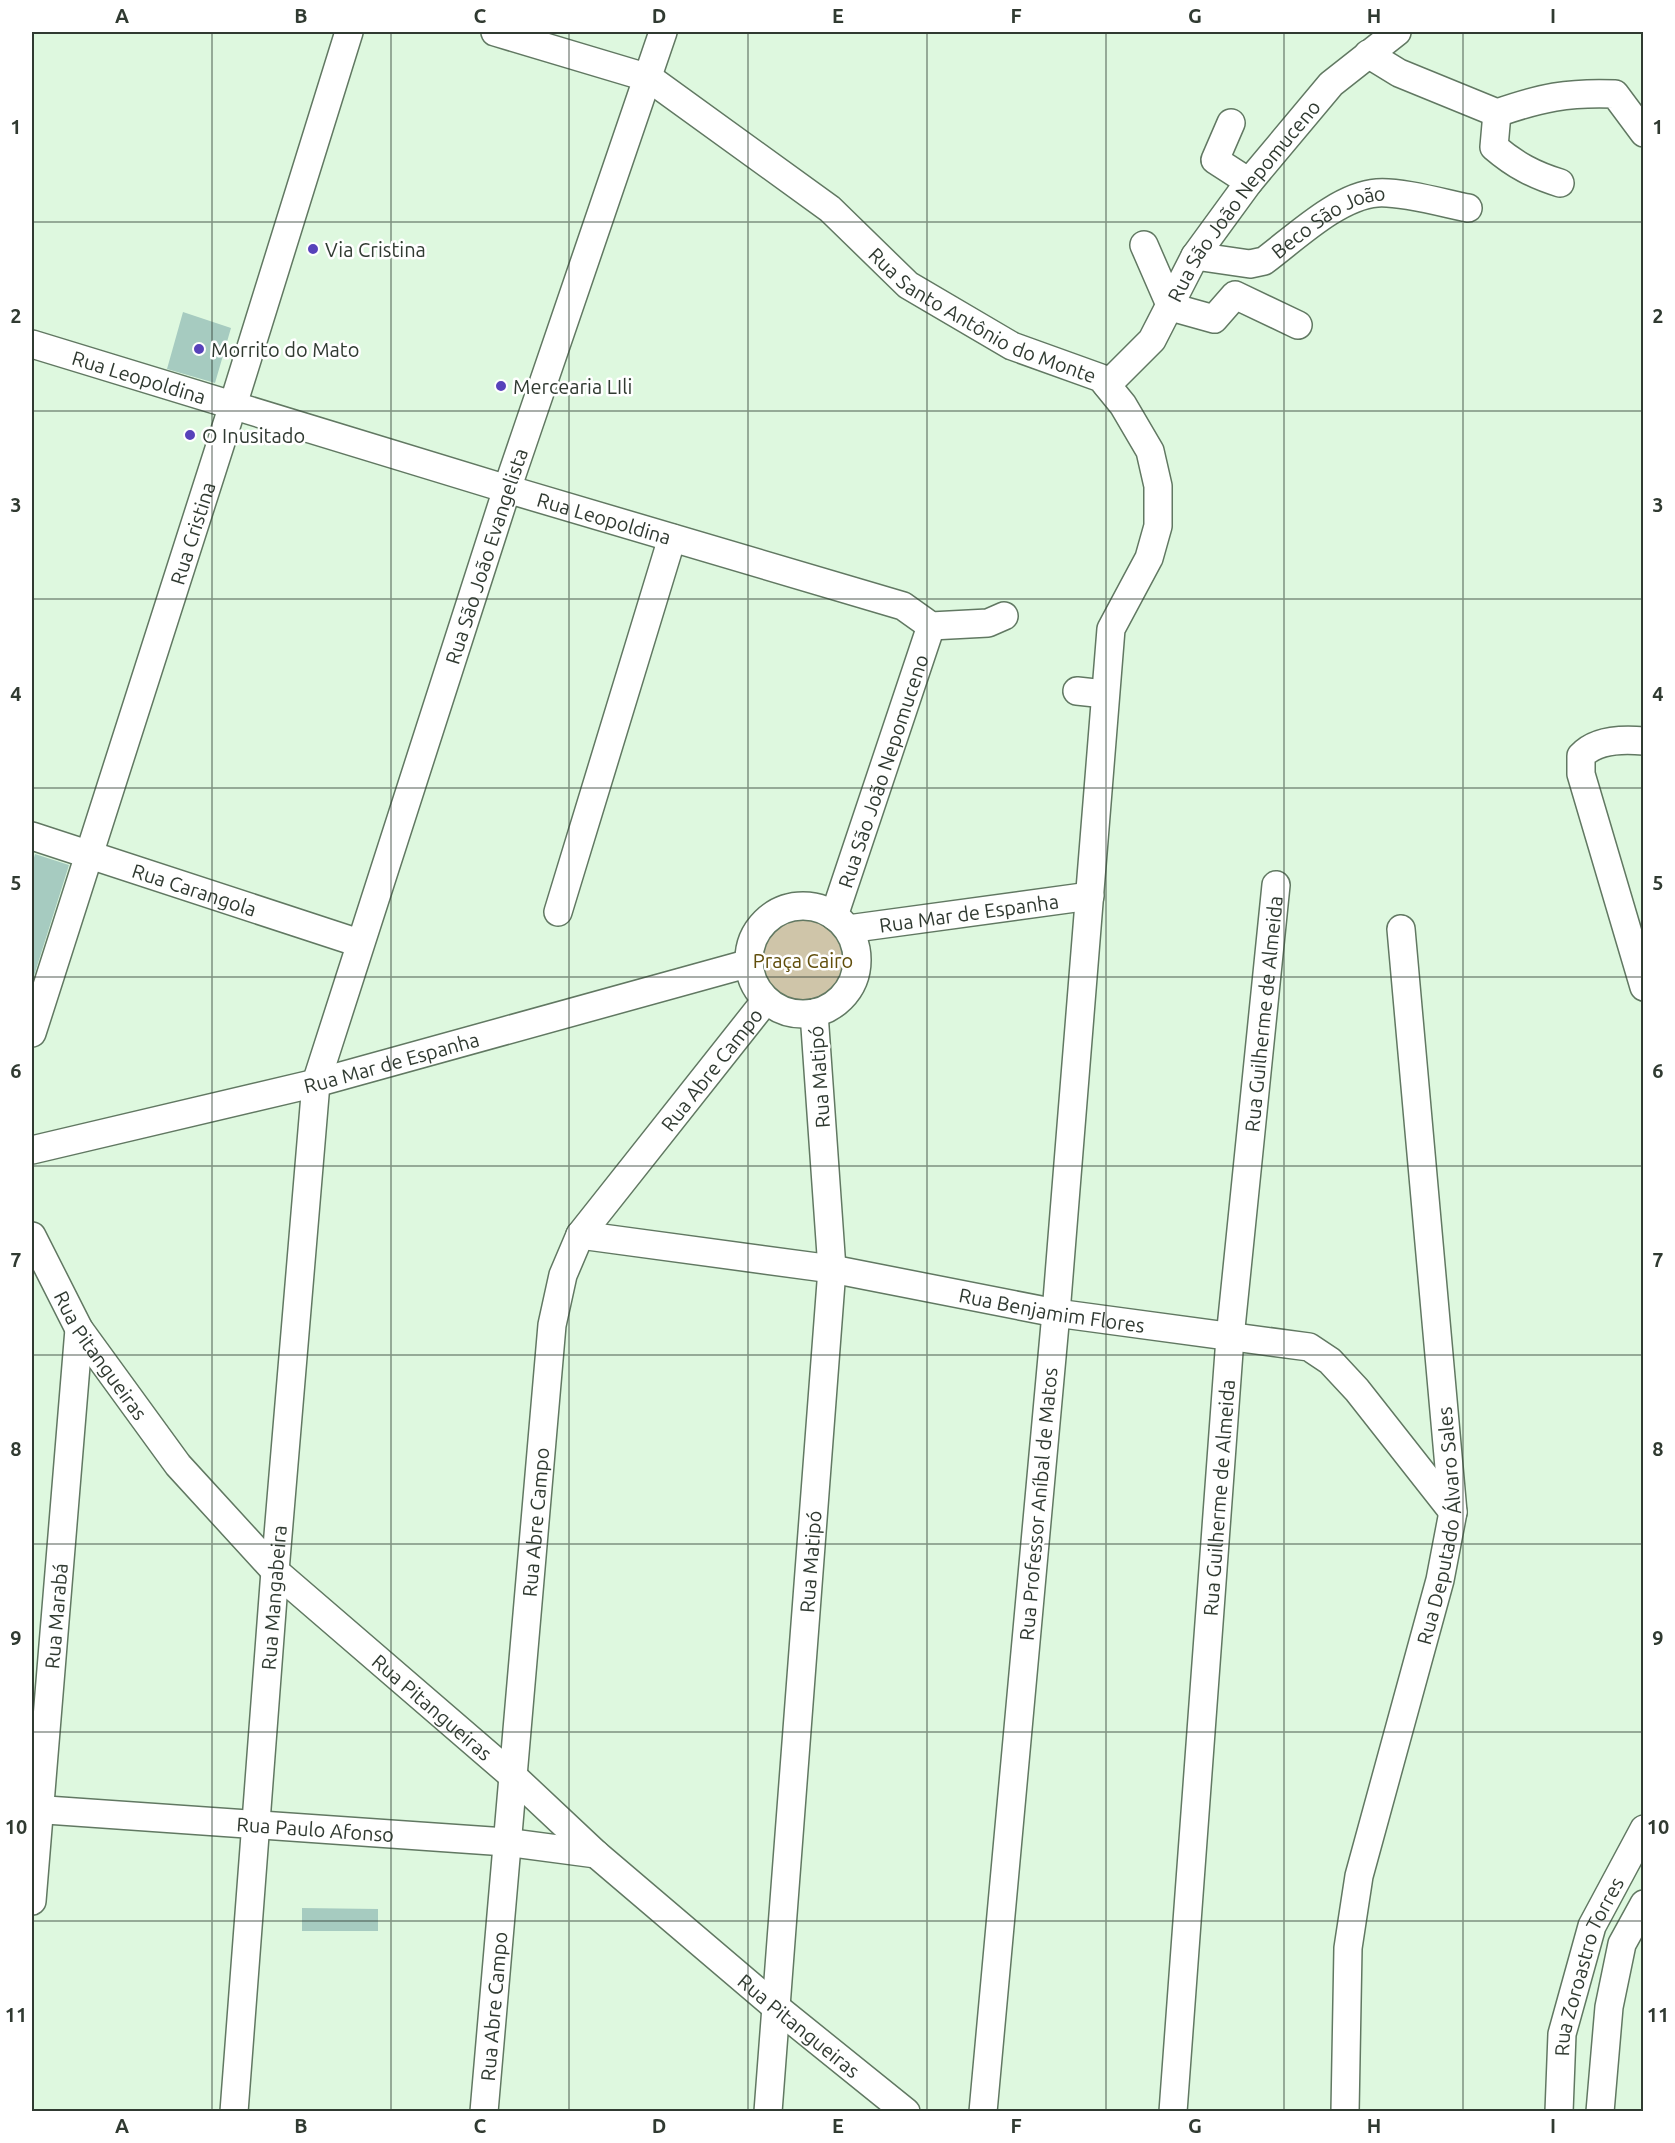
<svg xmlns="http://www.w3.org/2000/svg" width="1675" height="2143" font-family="Ubuntu,sans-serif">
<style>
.green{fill:#cfc5a9}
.building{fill:#a6cbc0}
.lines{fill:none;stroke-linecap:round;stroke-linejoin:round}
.minor-casing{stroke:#617862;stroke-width:30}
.minor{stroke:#fff;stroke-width:27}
.grid{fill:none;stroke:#303a31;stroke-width:1.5;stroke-opacity:0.55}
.poi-dot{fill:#5742ba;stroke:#fff;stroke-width:2}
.labels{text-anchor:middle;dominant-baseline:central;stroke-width:5;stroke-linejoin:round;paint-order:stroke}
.street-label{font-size:20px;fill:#303a31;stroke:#fff}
.poi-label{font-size:20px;fill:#303a31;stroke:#fff;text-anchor:start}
.park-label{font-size:20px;fill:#614e0b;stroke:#fff}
.neatline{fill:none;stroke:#303a31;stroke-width:2}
.grid-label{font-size:20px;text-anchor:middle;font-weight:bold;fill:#303a31}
</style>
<rect width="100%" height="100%" fill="#def8df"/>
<path class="green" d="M755 960a48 48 0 1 1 96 0a48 48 0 1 1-96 0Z"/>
<path class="building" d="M 183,312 L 231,328 L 215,383 L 167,369 Z
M 35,854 L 69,865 L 33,979 L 32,865 Z
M 302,1908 L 378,1909 L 378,1931 L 302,1931 Z"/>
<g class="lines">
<defs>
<g id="minor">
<path id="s1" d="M 495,32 L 649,78 L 830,209 L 908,285 L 1012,346 L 1101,378 L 1123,405 L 1150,451 L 1158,486 L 1158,526 L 1149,558 L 1111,629 L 1056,1313 L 983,2112"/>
<path d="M 1368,54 L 1399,73 L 1497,113 C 1540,98 1568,92 1615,94 L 1644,133"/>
<path d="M 1497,113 L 1494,147 C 1515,165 1534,175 1560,183"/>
<path d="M 1231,123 L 1215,160 L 1249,182"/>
<path d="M 1144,245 L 1171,307 L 1214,319 L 1235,295 L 1298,325"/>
<path id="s2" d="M 1195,256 L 1250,264 L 1264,261 C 1295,238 1338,196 1377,193 C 1400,191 1443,203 1468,208"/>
<path id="s3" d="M 32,344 L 507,489 L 903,606 L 931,626 L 988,623 L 1004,616"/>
<path id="s4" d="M 1107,385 L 1152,340 L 1195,256 L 1249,182 L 1331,84 L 1397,32"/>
<path d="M 1077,691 L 1105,694"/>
<path d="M 1644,741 C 1623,739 1595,740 1581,756 L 1581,774 L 1644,987"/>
<path id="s5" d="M 32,836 L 359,943"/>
<circle cx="803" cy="960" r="54"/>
<path d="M 558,912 L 672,538"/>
<path id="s6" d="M 834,916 L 931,626"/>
<path id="s7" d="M 848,929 L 1090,896"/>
<path id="s8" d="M 32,1033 L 233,405 L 349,32"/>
<path id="s9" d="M 32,1150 L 316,1083 L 750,963"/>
<path id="s10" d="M 580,1235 L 832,1269 L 1056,1313 L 1309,1347 L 1330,1361 L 1357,1390 L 1453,1512"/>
<path id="s11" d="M 32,1236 L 79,1329 L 178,1465 L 275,1571 L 514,1777 L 596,1854 L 777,2008 L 906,2112"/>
<path id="s12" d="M 32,1809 L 506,1842 L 596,1854"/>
<path id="s13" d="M 32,1901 L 79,1329"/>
<path id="s14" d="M 234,2112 L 275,1571 L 316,1083 L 507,489 L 663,32"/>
<path id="s15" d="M 484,2112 L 552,1325 L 563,1275 L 580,1235 L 766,1000"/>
<path id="s16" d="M 768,2112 L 832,1269 L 814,1013"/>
<path id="s17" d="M 1173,2112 L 1230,1338 L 1276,885"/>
<path id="s18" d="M 1345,2112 L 1348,1948 L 1359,1876 L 1440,1580 L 1453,1512 L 1401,929"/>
<path id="s19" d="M 1559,2112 L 1562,2034 L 1592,1926 L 1644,1829"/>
<path d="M 1600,2112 L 1609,2007 L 1622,1944 L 1644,1904"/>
</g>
</defs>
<use href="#minor" class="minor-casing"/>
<use href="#minor" class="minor"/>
</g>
<path class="grid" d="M 212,32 L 212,2112M 391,32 L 391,2112M 569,32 L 569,2112M 748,32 L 748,2112M 927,32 L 927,2112M 1106,32 L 1106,2112M 1284,32 L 1284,2112M 1463,32 L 1463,2112M 32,222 L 1644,222M 32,411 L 1644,411M 32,599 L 1644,599M 32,788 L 1644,788M 32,977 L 1644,977M 32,1166 L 1644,1166M 32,1355 L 1644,1355M 32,1544 L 1644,1544M 32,1732 L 1644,1732M 32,1921 L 1644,1921"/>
<g class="poi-dot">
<circle cx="313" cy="249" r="6"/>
<circle cx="199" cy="349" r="6"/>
<circle cx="501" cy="386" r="6"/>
<circle cx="190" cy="435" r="6"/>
</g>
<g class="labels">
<g class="street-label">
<text stroke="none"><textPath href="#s4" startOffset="231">Rua São João Nepomuceno</textPath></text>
<text stroke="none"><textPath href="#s2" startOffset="147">Beco São João</textPath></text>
<text stroke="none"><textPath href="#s1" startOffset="573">Rua Santo Antônio do Monte</textPath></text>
<text stroke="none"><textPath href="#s3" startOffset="112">Rua Leopoldina</textPath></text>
<text stroke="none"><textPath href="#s3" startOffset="598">Rua Leopoldina</textPath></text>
<text stroke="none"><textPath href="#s8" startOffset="525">Rua Cristina</textPath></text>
<text stroke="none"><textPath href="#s14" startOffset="1586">Rua São João Evangelista</textPath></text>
<text stroke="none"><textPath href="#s6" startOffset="153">Rua São João Nepomuceno</textPath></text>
<text stroke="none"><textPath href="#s5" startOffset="171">Rua Carangola</textPath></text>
<text stroke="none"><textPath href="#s7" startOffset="122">Rua Mar de Espanha</textPath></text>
<text stroke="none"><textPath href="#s17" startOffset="1102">Rua Guilherme de Almeida</textPath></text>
<text stroke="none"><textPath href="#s9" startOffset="370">Rua Mar de Espanha</textPath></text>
<text stroke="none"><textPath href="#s15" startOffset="1096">Rua Abre Campo</textPath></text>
<text transform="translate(819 1077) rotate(-94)">Rua Matipó</text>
<text stroke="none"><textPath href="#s10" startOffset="478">Rua Benjamim Flores</textPath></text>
<text stroke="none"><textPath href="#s11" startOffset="138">Rua Pitangueiras</textPath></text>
<text stroke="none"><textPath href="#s17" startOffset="616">Rua Guilherme de Almeida</textPath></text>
<text transform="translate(1038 1504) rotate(-85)">Rua Professor Aníbal de Matos</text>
<text stroke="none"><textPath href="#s15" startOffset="592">Rua Abre Campo</textPath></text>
<text stroke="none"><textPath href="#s18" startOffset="598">Rua Deputado Álvaro Sales</textPath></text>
<text stroke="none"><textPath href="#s16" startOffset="552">Rua Matipó</textPath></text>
<text stroke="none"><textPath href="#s14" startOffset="516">Rua Mangabeira</textPath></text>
<text stroke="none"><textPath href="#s13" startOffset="286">Rua Marabá</textPath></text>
<text stroke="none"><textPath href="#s11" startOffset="624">Rua Pitangueiras</textPath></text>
<text stroke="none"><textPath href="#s12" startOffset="284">Rua Paulo Afonso</textPath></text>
<text stroke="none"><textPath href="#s19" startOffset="150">Rua Zoroastro Torres</textPath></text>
<text stroke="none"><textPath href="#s15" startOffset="106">Rua Abre Campo</textPath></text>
<text stroke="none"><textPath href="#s11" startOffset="1110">Rua Pitangueiras</textPath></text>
</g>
<g class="poi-label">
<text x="325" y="249">Via Cristina</text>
<text x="211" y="349">Morrito do Mato</text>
<text x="513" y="386">Mercearia LIli</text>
<text x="202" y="435">O Inusitado</text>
</g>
<g class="park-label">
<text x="803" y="960">Praça Cairo</text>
</g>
</g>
<rect width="1675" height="2143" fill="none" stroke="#ffffff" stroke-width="66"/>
<rect x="33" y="33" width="1609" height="2077" class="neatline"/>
<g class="grid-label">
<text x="122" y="23">A</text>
<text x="301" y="23">B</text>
<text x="480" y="23">C</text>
<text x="659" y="23">D</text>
<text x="838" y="23">E</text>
<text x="1016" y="23">F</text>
<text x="1195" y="23">G</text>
<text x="1374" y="23">H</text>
<text x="1553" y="23">I</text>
<text x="16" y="134">1</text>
<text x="1658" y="134">1</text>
<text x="16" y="323">2</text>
<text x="1658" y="323">2</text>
<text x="16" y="512">3</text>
<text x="1658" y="512">3</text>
<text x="16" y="701">4</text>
<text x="1658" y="701">4</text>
<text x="16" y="890">5</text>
<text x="1658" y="890">5</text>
<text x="16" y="1078">6</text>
<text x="1658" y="1078">6</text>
<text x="16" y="1267">7</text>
<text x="1658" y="1267">7</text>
<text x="16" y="1456">8</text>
<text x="1658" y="1456">8</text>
<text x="16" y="1645">9</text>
<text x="1658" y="1645">9</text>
<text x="16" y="1834">10</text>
<text x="1658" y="1834">10</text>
<text x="16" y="2022">11</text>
<text x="1658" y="2022">11</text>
<text x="122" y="2133">A</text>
<text x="301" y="2133">B</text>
<text x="480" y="2133">C</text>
<text x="659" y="2133">D</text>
<text x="838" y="2133">E</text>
<text x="1016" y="2133">F</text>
<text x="1195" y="2133">G</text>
<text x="1374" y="2133">H</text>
<text x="1553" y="2133">I</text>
</g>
</svg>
